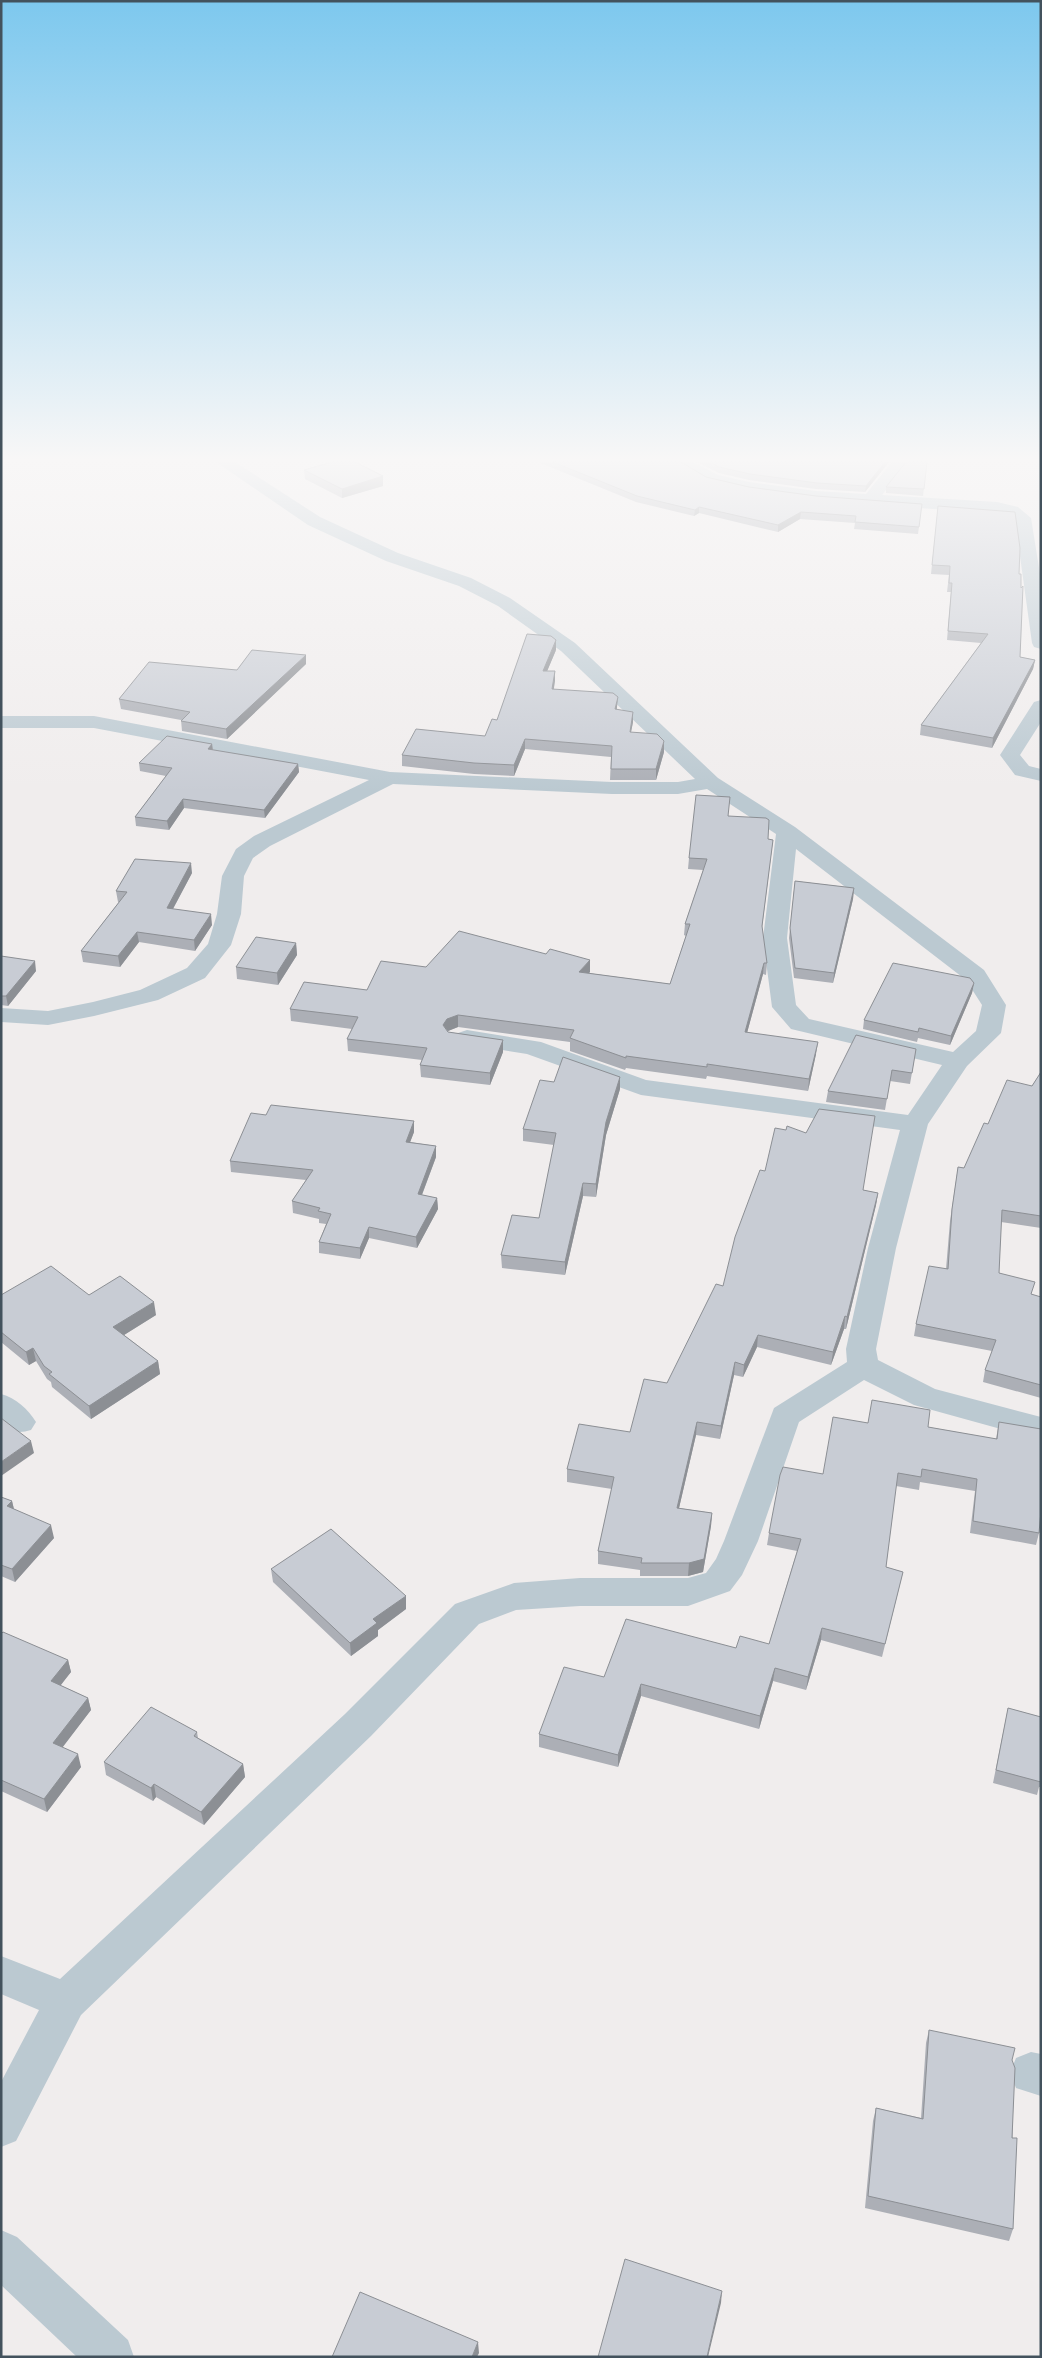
<svg xmlns="http://www.w3.org/2000/svg" width="1042" height="2358" font-family="'Open Sans',sans-serif">
<style>
.lines{fill:none;stroke-linecap:round;stroke-linejoin:round}
.street{fill:#bbc9d1;fill-rule:evenodd}
.wall{fill:#acafb6}
.shaded-wall{fill:#8c8f94}
.building{fill:#c8ccd4;stroke:#8c8f94}
</style>
<rect width="100%" height="100%" fill="#f0eded"/>
<g class="lines">
<path class="street" d="M 216,462 L 235,462 L 320,517 L 398,553 L 471,578 L 510,598 L 575,643 L 718,778 L 795,827 L 984,970 L 1006,1005 L 1001,1033 L 967,1066 L 928,1124 L 896,1248 L 876,1349 L 878,1360 L 935,1389 L 1041,1417 L 1041,1440 L 914,1405 L 864,1380 L 799,1422 L 758,1541 L 742,1575 L 730,1591 L 688,1606 L 580,1606 L 516,1610 L 479,1624 L 371,1736 L 81,2015 L 16,2141 L 1,2147 L 1,2082 L 39,2010 L 1,1994 L 1,1956 L 60,1979 L 345,1714 L 455,1604 L 514,1583 L 580,1578 L 688,1578 L 706,1573 L 716,1559 L 724,1541 L 774,1408 L 847,1362 L 846,1349 L 868,1248 L 900,1130 L 641,1095 L 527,1054 L 458,1043 L 454,1038 L 458,1033 L 467,1030 L 541,1042 L 646,1080 L 908,1115 L 942,1065 L 791,1029 L 772,1007 L 763,938 L 776,834 L 707,789 L 678,794 L 612,794 L 393,784 L 270,846 L 253,858 L 244,876 L 241,914 L 231,945 L 205,978 L 158,1000 L 94,1016 L 48,1025 L 1,1022 L 1,1008 L 48,1011 L 93,1002 L 140,990 L 187,968 L 208,944 L 217,914 L 222,876 L 236,849 L 254,836 L 369,780 L 94,728 L 1,728 L 1,716 L 94,716 L 390,772 L 612,782 L 678,782 L 695,779 L 561,651 L 498,606 L 459,586 L 386,561 L 308,525 ZM 796,849 L 966,980 L 982,1005 L 976,1031 L 953,1052 L 809,1019 L 796,1005 L 787,938 Z
M 673,462 L 693,462 L 718,475 L 749,482 L 816,491 L 866,494 L 892,462 L 908,462 L 882,495 L 997,502 L 1018,507 L 1031,518 L 1041,580 L 1041,649 L 1034,647 L 1032,643 L 1015,520 L 1007,514 L 816,501 L 749,492 L 707,482 Z
M 1041,700 L 1041,722 L 1020,755 L 1029,766 L 1041,769 L 1041,781 L 1015,775 L 1000,755 L 1034,702 Z
M 1,1394 C 16,1398 28,1409 36,1422 L 31,1430 C 18,1434 11,1432 1,1423 Z
M 1031,2052 L 1041,2054 L 1041,2096 L 1016,2088 L 1010,2073 L 1016,2058 Z
M 1,2230 L 17,2237 L 128,2340 L 134,2357 L 77,2357 L 1,2285 Z"/>
</g>
<path class="wall" d="M 538,462 L 681,462 L 706,477 L 749,487 L 816,496 L 922,504 L 918,534 L 854,529 L 855,523 L 800,519 L 778,532 L 699,513 L 694,516 L 636,502 Z
M 697,462 L 889,462 L 865,492 L 816,489 L 749,480 L 719,473 Z
M 927,462 L 923,496 L 886,493 L 886,487 Z
M 304,470 L 383,476 L 383,486 L 342,498 L 305,479 Z
M 938,506 L 1019,574 L 1020,657 L 1035,660 L 1033,669 L 992,748 L 920,735 L 921,725 L 981,643 L 947,640 L 951,592 L 947,592 L 949,575 L 931,574 Z
M 556,650 L 547,671 L 555,671 L 554,689 L 617,707 L 617,710 L 633,722 L 631,732 L 664,752 L 656,780 L 610,780 L 611,757 L 525,749 L 514,776 L 474,774 L 402,766 L 402,755 L 485,736 L 497,720 Z
M 306,664 L 227,739 L 182,731 L 181,720 L 121,709 L 119,699 L 237,670 Z
M 212,744 L 213,750 L 298,764 L 299,772 L 265,818 L 184,808 L 169,830 L 136,826 L 135,817 L 166,776 L 140,771 L 139,763 Z
M 728,816 L 768,839 L 773,840 L 762,928 L 767,963 L 766,975 L 763,974 L 747,1033 L 816,1054 L 808,1091 L 707,1076 L 706,1079 L 626,1068 L 625,1070 L 570,1051 L 570,1042 L 458,1027 L 448,1031 L 448,1032 L 503,1040 L 503,1052 L 490,1085 L 421,1077 L 420,1065 L 422,1060 L 348,1051 L 347,1039 L 352,1029 L 291,1021 L 290,1009 L 367,990 L 426,967 L 590,972 L 588,973 L 670,984 L 686,936 L 684,935 L 685,924 L 703,870 L 688,869 L 689,858 Z
M 192,873 L 173,909 L 212,925 L 195,951 L 139,942 L 120,967 L 83,962 L 81,951 L 119,902 L 118,902 L 116,891 Z
M 795,881 L 854,888 L 853,899 L 833,983 L 794,978 L 789,938 Z
M 296,943 L 297,955 L 278,985 L 237,979 L 236,967 Z
M 1,956 L 36,971 L 8,1006 L 1,1005 Z
M 974,983 L 972,993 L 950,1045 L 918,1038 L 917,1042 L 863,1029 L 864,1020 Z
M 916,1049 L 910,1084 L 890,1081 L 885,1110 L 826,1102 L 828,1091 Z
M 1041,1072 L 1041,1228 L 1001,1222 L 999,1273 L 1032,1295 L 1041,1297 L 1041,1398 L 983,1382 L 985,1370 L 992,1351 L 914,1336 L 916,1324 L 946,1269 L 950,1221 L 958,1167 L 964,1168 L 988,1124 L 1032,1086 Z
M 620,1089 L 606,1135 L 596,1197 L 583,1196 L 565,1275 L 502,1268 L 501,1255 L 539,1218 L 554,1145 L 523,1141 L 523,1129 Z
M 266,1115 L 414,1121 L 414,1132 L 410,1142 L 436,1146 L 436,1157 L 422,1195 L 437,1198 L 438,1209 L 417,1248 L 369,1238 L 360,1259 L 319,1253 L 319,1242 L 326,1224 L 319,1223 L 319,1219 L 293,1213 L 292,1201 L 306,1180 L 231,1172 L 230,1161 Z
M 863,1190 L 878,1193 L 876,1205 L 846,1329 L 844,1329 L 831,1365 L 757,1347 L 743,1377 L 734,1375 L 720,1439 L 696,1435 L 679,1508 L 712,1513 L 711,1526 L 703,1572 L 688,1576 L 640,1576 L 640,1570 L 598,1564 L 598,1551 L 612,1489 L 567,1482 L 567,1469 L 630,1432 L 667,1383 L 723,1286 Z
M 1,1295 L 89,1295 L 156,1315 L 124,1335 L 158,1361 L 160,1374 L 91,1419 L 52,1387 L 51,1382 L 47,1379 L 36,1361 L 29,1365 L 1,1342 Z
M 999,1422 L 1039,1533 L 1036,1545 L 970,1533 L 975,1491 L 920,1482 L 919,1490 L 896,1486 L 886,1567 L 903,1572 L 900,1584 L 882,1657 L 821,1640 L 806,1690 L 773,1681 L 759,1729 L 641,1696 L 618,1767 L 539,1747 L 539,1734 L 604,1677 L 736,1648 L 769,1644 L 797,1551 L 767,1545 L 769,1533 L 823,1474 L 868,1423 L 928,1427 L 996,1439 Z
M 1,1497 L 12,1501 L 14,1509 L 54,1538 L 15,1582 L 1,1576 Z
M 271,1569 L 406,1596 L 406,1609 L 378,1630 L 378,1636 L 351,1656 L 273,1582 Z
M 1,1634 L 68,1660 L 71,1672 L 60,1685 L 88,1698 L 91,1710 L 62,1747 L 81,1767 L 47,1812 L 1,1791 Z
M 1008,1708 L 1041,1717 L 1041,1787 L 1039,1787 L 1037,1795 L 993,1783 Z
M 197,1732 L 198,1738 L 243,1764 L 245,1777 L 204,1825 L 156,1797 L 153,1801 L 106,1775 L 104,1762 Z
M 929,2030 L 1012,2060 L 1013,2229 L 1009,2241 L 865,2208 L 873,2121 L 876,2108 L 921,2118 L 926,2043 Z"/>
<path class="shaded-wall" d="M 885,462 L 889,462 L 865,492 L 866,486 Z
M 383,476 L 383,486 L 342,498 L 342,489 Z
M 699,507 L 699,513 L 694,516 L 695,510 Z
M 801,512 L 800,519 L 778,532 L 778,525 Z
M 556,640 L 556,650 L 543,681 L 543,671 Z
M 306,655 L 306,664 L 227,739 L 226,729 Z
M 1035,660 L 1033,669 L 992,748 L 993,738 Z
M 555,671 L 555,681 L 552,699 L 552,689 Z
M 618,697 L 617,707 L 615,720 L 615,709 Z
M 633,712 L 633,722 L 629,742 L 630,732 Z
M 525,739 L 525,749 L 514,776 L 514,765 Z
M 664,741 L 664,752 L 656,780 L 656,769 Z
M 212,744 L 213,752 L 208,749 Z
M 298,764 L 299,772 L 265,818 L 264,810 Z
M 183,799 L 184,808 L 169,830 L 167,821 Z
M 191,863 L 192,873 L 168,918 L 167,908 Z
M 854,888 L 853,899 L 833,983 L 834,973 Z
M 211,914 L 212,925 L 195,951 L 194,940 Z
M 137,932 L 139,942 L 120,967 L 118,956 Z
M 296,943 L 297,955 L 278,985 L 277,973 Z
M 590,960 L 590,972 L 579,984 L 579,972 Z
M 35,961 L 36,971 L 8,1006 L 6,996 Z
M 764,963 L 763,974 L 744,1044 L 745,1032 Z
M 974,983 L 972,993 L 950,1045 L 951,1036 Z
M 458,1015 L 458,1027 L 448,1031 L 443,1025 L 447,1019 Z
M 503,1040 L 503,1052 L 490,1085 L 490,1073 Z
M 818,1042 L 816,1054 L 808,1091 L 809,1079 Z
M 620,1077 L 620,1089 L 606,1135 L 596,1197 L 596,1184 L 606,1122 Z
M 414,1121 L 414,1132 L 406,1153 L 406,1142 Z
M 436,1146 L 436,1157 L 418,1205 L 418,1194 Z
M 583,1183 L 583,1196 L 565,1275 L 565,1262 Z
M 878,1193 L 876,1205 L 846,1329 L 847,1317 Z
M 437,1198 L 438,1209 L 417,1248 L 416,1237 Z
M 369,1227 L 369,1238 L 360,1259 L 360,1248 Z
M 154,1302 L 156,1315 L 116,1340 L 113,1327 Z
M 845,1316 L 844,1329 L 831,1365 L 833,1352 Z
M 758,1335 L 757,1347 L 743,1377 L 744,1365 Z
M 33,1348 L 36,1361 L 29,1365 L 26,1352 Z
M 158,1361 L 160,1374 L 91,1419 L 89,1406 Z
M 735,1362 L 734,1375 L 720,1439 L 721,1426 Z
M 697,1422 L 696,1435 L 676,1521 L 677,1508 Z
M 31,1441 L 34,1453 L 1,1476 L 1,1462 Z
M 12,1501 L 15,1514 L 7,1506 Z
M 712,1513 L 711,1526 L 703,1572 L 688,1576 L 689,1563 Z
M 51,1525 L 54,1538 L 15,1582 L 12,1569 Z
M 406,1596 L 406,1609 L 378,1630 L 378,1636 L 351,1656 L 350,1643 L 373,1619 Z
M 822,1628 L 821,1640 L 806,1690 L 808,1677 Z
M 68,1660 L 71,1672 L 54,1694 L 51,1681 Z
M 775,1668 L 773,1681 L 759,1729 L 760,1716 Z
M 641,1684 L 641,1696 L 618,1767 L 618,1755 Z
M 88,1698 L 91,1710 L 56,1756 L 53,1743 Z
M 78,1754 L 81,1767 L 47,1812 L 44,1799 Z
M 243,1764 L 245,1777 L 204,1825 L 201,1812 Z
M 154,1784 L 156,1797 L 153,1801 L 151,1788 Z
M 722,2291 L 721,2303 L 708,2357 L 707,2357 Z
M 478,2342 L 479,2353 L 477,2357 L 472,2357 Z"/>
<path class="building" d="M 332,462 L 355,462 L 383,476 L 342,489 L 304,470 Z
M 553,462 L 681,462 L 706,477 L 749,487 L 816,496 L 922,504 L 919,527 L 855,522 L 856,516 L 801,512 L 778,525 L 699,507 L 695,510 L 637,496 Z
M 710,462 L 885,462 L 866,486 L 817,483 L 750,474 L 719,467 Z
M 906,462 L 927,462 L 924,489 L 886,487 Z
M 938,506 L 1015,512 L 1020,548 L 1019,574 L 1021,574 L 1021,588 L 1023,586 L 1020,657 L 1035,660 L 993,738 L 921,725 L 988,634 L 948,631 L 952,583 L 949,583 L 950,566 L 932,565 Z
M 527,634 L 551,636 L 556,640 L 543,671 L 555,671 L 552,689 L 613,693 L 618,697 L 615,709 L 633,712 L 630,732 L 657,734 L 664,741 L 656,769 L 611,769 L 612,746 L 525,739 L 514,765 L 474,763 L 402,755 L 416,729 L 485,736 L 492,719 L 497,720 Z
M 252,650 L 306,655 L 226,729 L 181,721 L 190,712 L 119,699 L 149,662 L 237,670 Z
M 167,736 L 212,744 L 208,749 L 298,764 L 264,810 L 183,799 L 167,821 L 135,817 L 172,768 L 139,763 Z
M 696,795 L 730,797 L 728,816 L 766,818 L 769,820 L 768,839 L 773,840 L 762,926 L 767,963 L 764,963 L 745,1032 L 818,1042 L 809,1079 L 707,1064 L 707,1067 L 626,1056 L 626,1058 L 570,1038 L 574,1030 L 458,1015 L 447,1019 L 443,1025 L 448,1032 L 503,1040 L 490,1073 L 420,1065 L 427,1048 L 347,1039 L 358,1017 L 290,1009 L 304,982 L 367,990 L 381,961 L 426,967 L 459,931 L 546,954 L 550,949 L 590,960 L 579,972 L 670,984 L 690,924 L 685,924 L 707,859 L 689,858 Z
M 135,859 L 191,863 L 167,908 L 211,914 L 194,940 L 137,932 L 118,956 L 81,951 L 127,892 L 116,891 Z
M 795,881 L 854,888 L 834,973 L 795,968 L 790,928 Z
M 256,937 L 296,943 L 277,973 L 236,967 Z
M 1,956 L 35,961 L 6,996 L 1,996 Z
M 893,963 L 970,978 L 974,983 L 951,1036 L 919,1028 L 918,1032 L 864,1020 Z
M 856,1035 L 916,1049 L 912,1073 L 892,1070 L 887,1099 L 828,1091 Z
M 563,1057 L 620,1077 L 606,1122 L 596,1184 L 583,1183 L 565,1262 L 501,1255 L 512,1215 L 539,1218 L 556,1133 L 523,1129 L 540,1080 L 554,1082 Z
M 1041,1072 L 1041,1216 L 1002,1210 L 999,1273 L 1035,1282 L 1031,1294 L 1041,1297 L 1041,1385 L 985,1370 L 996,1340 L 916,1324 L 929,1266 L 948,1269 L 952,1209 L 958,1167 L 964,1168 L 984,1123 L 988,1124 L 1007,1080 L 1032,1086 Z
M 271,1105 L 414,1121 L 406,1142 L 436,1146 L 418,1194 L 437,1198 L 416,1237 L 369,1227 L 360,1248 L 319,1242 L 331,1214 L 318,1211 L 320,1208 L 292,1201 L 313,1170 L 230,1161 L 251,1113 L 266,1115 Z
M 819,1109 L 875,1116 L 863,1190 L 878,1193 L 847,1317 L 845,1316 L 833,1352 L 758,1335 L 744,1365 L 735,1362 L 721,1426 L 697,1422 L 677,1508 L 712,1513 L 704,1559 L 689,1563 L 641,1563 L 642,1558 L 598,1551 L 614,1477 L 567,1469 L 579,1424 L 630,1432 L 644,1379 L 667,1383 L 716,1284 L 723,1286 L 735,1237 L 760,1170 L 765,1171 L 775,1128 L 786,1130 L 787,1126 L 806,1133 Z
M 51,1266 L 89,1295 L 120,1276 L 154,1302 L 113,1327 L 158,1361 L 89,1406 L 49,1374 L 52,1372 L 44,1366 L 33,1348 L 26,1352 L 1,1332 L 1,1295 Z
M 872,1400 L 930,1410 L 928,1427 L 997,1439 L 999,1422 L 1041,1429 L 1041,1511 L 1039,1533 L 973,1521 L 977,1479 L 922,1469 L 921,1477 L 898,1473 L 886,1567 L 903,1572 L 885,1644 L 822,1628 L 808,1677 L 775,1668 L 760,1716 L 641,1684 L 618,1755 L 539,1734 L 564,1667 L 604,1677 L 626,1619 L 736,1648 L 740,1636 L 769,1644 L 801,1539 L 769,1533 L 780,1475 L 783,1467 L 823,1474 L 833,1417 L 868,1423 Z
M 1,1418 L 31,1441 L 1,1462 Z
M 1,1497 L 12,1501 L 7,1506 L 51,1525 L 12,1569 L 1,1565 Z
M 331,1529 L 406,1596 L 373,1619 L 377,1623 L 350,1643 L 271,1569 Z
M 3,1632 L 68,1660 L 51,1681 L 88,1698 L 53,1743 L 78,1754 L 44,1799 L 1,1780 L 1,1634 Z
M 151,1707 L 197,1732 L 194,1736 L 243,1764 L 201,1812 L 154,1784 L 151,1788 L 104,1762 Z
M 1008,1708 L 1041,1717 L 1041,1782 L 996,1770 Z
M 929,2030 L 1015,2048 L 1012,2060 L 1015,2068 L 1012,2138 L 1017,2138 L 1013,2229 L 868,2196 L 876,2108 L 923,2119 Z
M 625,2259 L 722,2291 L 707,2357 L 598,2357 Z
M 360,2292 L 478,2342 L 472,2357 L 332,2357 Z"/>
<linearGradient id="sky" x2="0" y2="1"><stop stop-color="#7dc8ee"/><stop offset="0.58" stop-color="#f8f7f7"/><stop offset="1" stop-color="#f8f7f7" stop-opacity="0"/></linearGradient>
<rect width="1042" height="792" fill="url(#sky)"/>
<rect width="1042" height="2358" fill="none" stroke="#43525d" stroke-width="5"/>
</svg>
